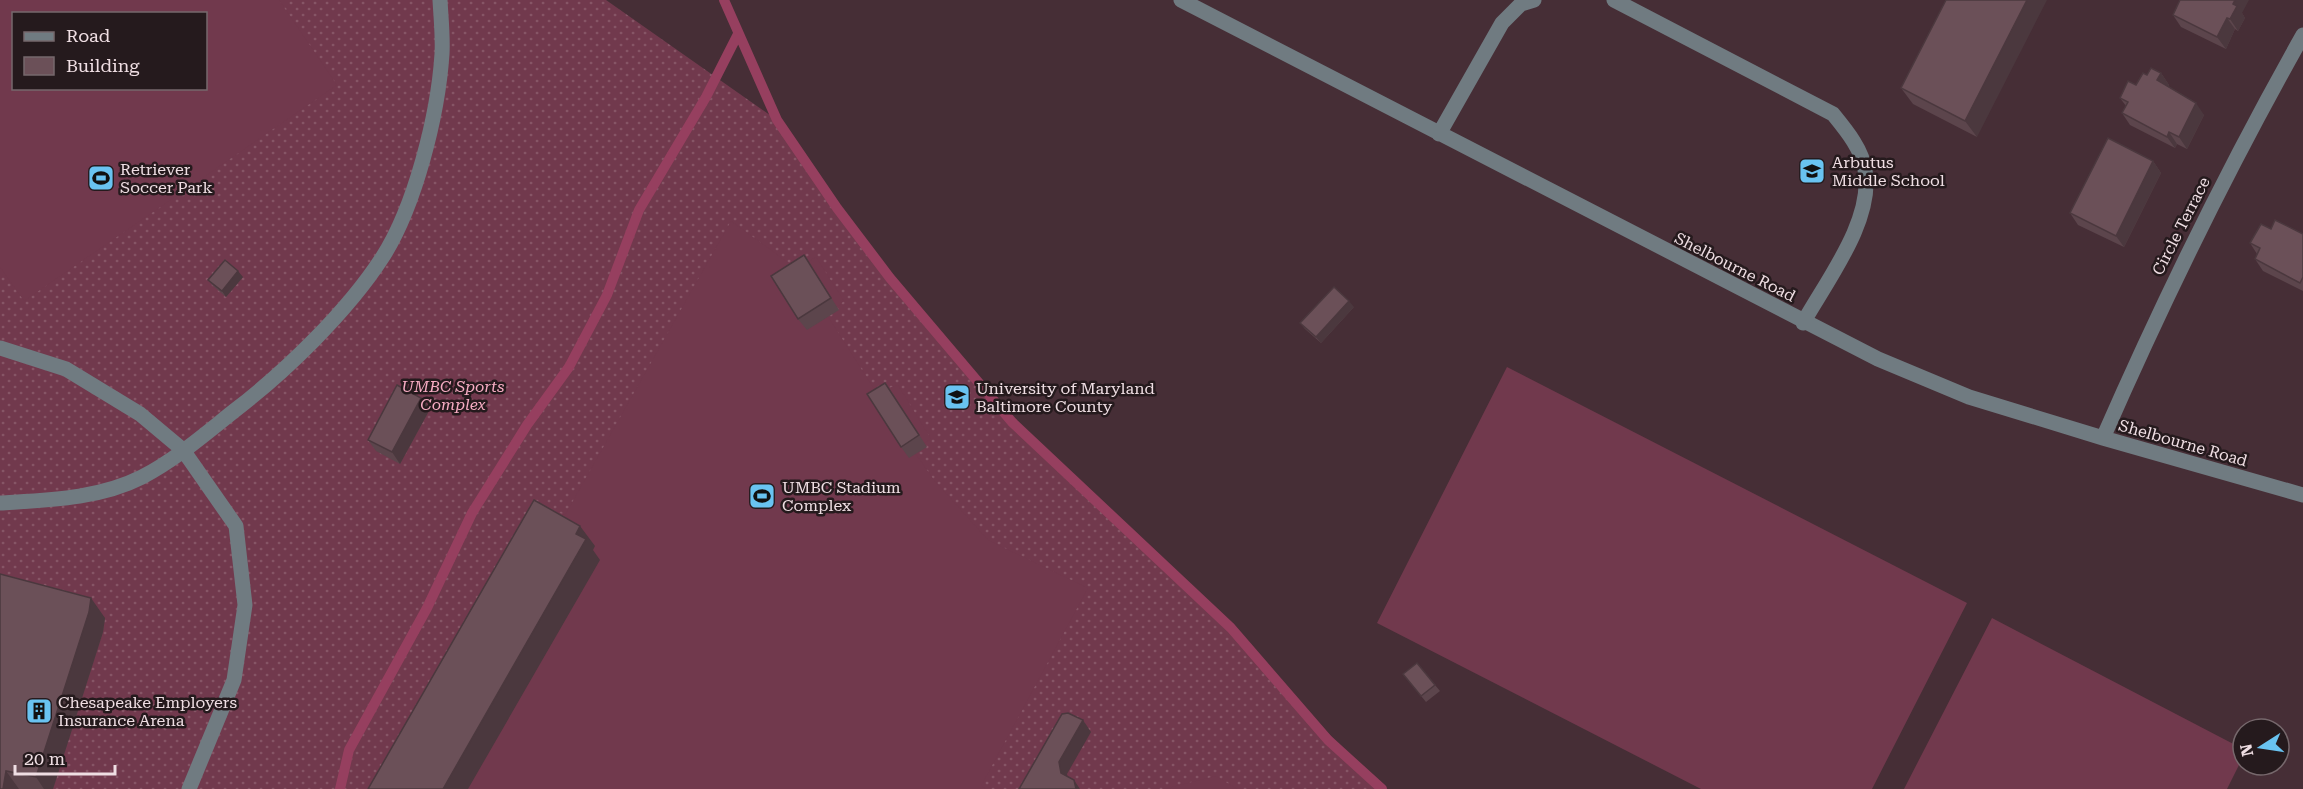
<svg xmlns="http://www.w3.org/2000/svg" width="2303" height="789" font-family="'Roboto Serif',serif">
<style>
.grass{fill:url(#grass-dots);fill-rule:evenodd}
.garden{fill:#71394d;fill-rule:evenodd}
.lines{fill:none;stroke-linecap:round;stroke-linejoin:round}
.stream{stroke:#963f5f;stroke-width:10}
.minor{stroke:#707b81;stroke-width:15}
.wall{fill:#5c454c}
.shaded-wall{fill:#4b383e}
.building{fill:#6b5058;stroke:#4b383e;stroke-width:1.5}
.labels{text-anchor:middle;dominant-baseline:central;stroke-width:5;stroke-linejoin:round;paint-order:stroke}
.poi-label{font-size:16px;fill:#efdee3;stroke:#251a1d;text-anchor:start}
.street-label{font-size:16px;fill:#efdee3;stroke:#251a1d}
.park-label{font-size:16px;font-style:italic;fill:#f6acc3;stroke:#251a1d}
</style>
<defs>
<pattern id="grass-dots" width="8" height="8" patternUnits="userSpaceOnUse" patternTransform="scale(1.5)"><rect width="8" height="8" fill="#71394d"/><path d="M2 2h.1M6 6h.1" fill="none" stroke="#865566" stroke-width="1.8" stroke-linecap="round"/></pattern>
</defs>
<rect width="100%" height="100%" fill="#462e36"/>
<path class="grass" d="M 0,0 L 606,0 L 777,120 L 890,278 L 1012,422 L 1161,563 L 1383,789 L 0,789 ZM 14,14 L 206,14 L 206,88 L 14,88 Z"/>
<path class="garden" d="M 0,0 L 279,0 L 337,85 L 24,301 L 0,267 ZM 14,14 L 206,14 L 206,88 L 14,88 Z
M 731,221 L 797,269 L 816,257 L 844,301 L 827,315 L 876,392 L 898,385 L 931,439 L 913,450 L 934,480 L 988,540 L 1088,588 L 981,786 L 986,789 L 385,789 L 516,565 L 555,511 L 565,515 Z
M 1507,367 L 1967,603 L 1872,789 L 1701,789 L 1377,623 Z
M 1992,618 L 2243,749 L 2243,757 L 2227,789 L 1904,789 Z
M 1216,776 L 1237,789 L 1170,789 L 1172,787 Z"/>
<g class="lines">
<path class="stream" d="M 724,0 L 777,120 L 837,208 L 890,278 L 1012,422 L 1231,628 L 1328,740 L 1382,789
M 340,789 L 349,750 L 427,608 L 472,513 L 527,425 L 569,367 L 607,295 L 639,210 L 706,97 L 738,34"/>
<path class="minor" d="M 1181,0 L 1878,359 L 1969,397 L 2103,438 L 2303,495
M 1614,0 L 1833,114 C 1846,130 1862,149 1865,170 C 1874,220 1827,280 1803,323
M 1439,134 L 1502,23 L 1521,4 L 1534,0
M 0,348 L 66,369 L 140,414 L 183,450 L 236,526 L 245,605 L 234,680 L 189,789
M 2103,438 C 2163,301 2229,166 2303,35
M 0,503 C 47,500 99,499 142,477 C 175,460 205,434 234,411 C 285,372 347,312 382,258 C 415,207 438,115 442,54 C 443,37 441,18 440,0"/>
</g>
<path class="wall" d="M 1946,0 L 1977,137 L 1913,104 L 1901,88 Z
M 2242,13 L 2245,18 L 2238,31 L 2235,29 L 2226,49 L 2181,27 L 2173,15 Z
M 2161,73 L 2169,85 L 2168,87 L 2204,115 L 2187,149 L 2177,144 L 2175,148 L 2130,125 L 2122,113 L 2126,106 L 2120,98 L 2147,75 Z
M 2153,161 L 2161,173 L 2124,247 L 2078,225 L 2070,213 Z
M 2271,229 L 2303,234 L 2303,291 L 2263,271 L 2255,259 L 2257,254 L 2250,243 Z
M 804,255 L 839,310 L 807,330 L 798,319 Z
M 243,277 L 226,297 L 213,286 L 208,280 Z
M 1354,307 L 1321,343 L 1305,329 L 1300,323 Z
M 893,394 L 927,447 L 909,458 L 901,447 Z
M 421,398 L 430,409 L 400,464 L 376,451 L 368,440 Z
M 0,574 L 105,618 L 103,632 L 53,789 L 0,789 Z
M 1403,674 L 1435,685 L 1440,691 L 1426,702 Z"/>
<path class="shaded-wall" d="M 2027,0 L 2047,0 L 1977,137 L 1965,121 Z
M 2235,0 L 2249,0 L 2242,13 L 2245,18 L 2238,31 L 2230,19 L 2233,4 Z
M 2227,18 L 2235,29 L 2226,49 L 2217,37 Z
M 2161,73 L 2169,85 L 2165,92 L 2157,80 Z
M 2196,103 L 2204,115 L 2187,149 L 2179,137 Z
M 2169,132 L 2177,144 L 2175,148 L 2167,137 Z
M 2153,161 L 2161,173 L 2124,247 L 2116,236 Z
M 238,271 L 243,277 L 226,297 L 222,291 Z
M 1349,301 L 1354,307 L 1321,343 L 1316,337 Z
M 421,398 L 430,409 L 400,464 L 392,452 Z
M 580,526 L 595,546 L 593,550 L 600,560 L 468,789 L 443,789 Z
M 91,598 L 105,618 L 103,632 L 53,789 L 44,789 L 36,777 Z
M 1083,720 L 1091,732 L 1067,774 L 1069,784 L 1061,773 L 1059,762 Z
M 6,771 L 19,789 L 3,789 Z
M 1074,780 L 1080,789 L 1076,789 Z"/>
<path class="building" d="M 1946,0 L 2027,0 L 1965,121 L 1901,88 Z
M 2180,0 L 2235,0 L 2233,4 L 2237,6 L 2230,19 L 2227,18 L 2217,37 L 2173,15 Z
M 2151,68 L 2161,73 L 2157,80 L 2196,103 L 2179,137 L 2169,132 L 2167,137 L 2122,113 L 2128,102 L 2120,98 L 2128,81 L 2136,85 L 2143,73 L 2147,75 Z
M 2108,138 L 2153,161 L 2116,236 L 2070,213 Z
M 2275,220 L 2303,234 L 2303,277 L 2300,283 L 2255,259 L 2260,248 L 2250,243 L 2261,224 L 2271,229 Z
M 804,255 L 831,298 L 798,319 L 771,276 Z
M 225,260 L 238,271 L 222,291 L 208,280 Z
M 1334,287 L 1349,301 L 1316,337 L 1300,323 Z
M 885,383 L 919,435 L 901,447 L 867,394 Z
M 397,385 L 421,398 L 392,452 L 368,440 Z
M 534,500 L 580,526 L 576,534 L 586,539 L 443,789 L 368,789 Z
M 0,574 L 91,598 L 89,612 L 36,777 L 6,771 L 3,789 L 0,789 Z
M 1417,663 L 1435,685 L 1421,696 L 1403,674 Z
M 1068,713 L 1083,720 L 1059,762 L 1061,773 L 1074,780 L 1076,789 L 1019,789 L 1062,714 Z"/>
<defs>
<symbol id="school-square" viewBox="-11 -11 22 22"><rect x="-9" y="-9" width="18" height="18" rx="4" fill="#69c3f1" stroke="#251a1d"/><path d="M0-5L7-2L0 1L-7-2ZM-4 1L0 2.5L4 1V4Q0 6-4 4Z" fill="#111"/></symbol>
<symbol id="stadium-square" viewBox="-11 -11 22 22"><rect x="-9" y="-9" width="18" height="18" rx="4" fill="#69c3f1" stroke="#251a1d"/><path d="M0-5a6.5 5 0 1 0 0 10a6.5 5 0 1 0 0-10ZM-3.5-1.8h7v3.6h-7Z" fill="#111"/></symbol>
<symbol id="university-square" viewBox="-11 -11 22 22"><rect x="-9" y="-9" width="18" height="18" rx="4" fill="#69c3f1" stroke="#251a1d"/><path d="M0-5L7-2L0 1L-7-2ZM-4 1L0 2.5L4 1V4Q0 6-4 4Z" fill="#111"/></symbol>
<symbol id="building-square" viewBox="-11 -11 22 22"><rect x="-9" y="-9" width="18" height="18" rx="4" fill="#69c3f1" stroke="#251a1d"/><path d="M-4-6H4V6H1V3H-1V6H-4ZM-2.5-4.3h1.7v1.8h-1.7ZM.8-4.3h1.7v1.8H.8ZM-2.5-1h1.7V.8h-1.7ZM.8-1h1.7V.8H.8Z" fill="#111"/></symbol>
</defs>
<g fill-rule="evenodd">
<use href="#school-square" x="1797" y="156" width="30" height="30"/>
<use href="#stadium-square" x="86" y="163" width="30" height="30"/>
<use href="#university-square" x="942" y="382" width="30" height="30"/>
<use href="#stadium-square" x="747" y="481" width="30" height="30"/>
<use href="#building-square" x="24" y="696" width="30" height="30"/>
</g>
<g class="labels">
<g class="poi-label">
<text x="1832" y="162">Arbutus<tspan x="1832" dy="18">Middle School</tspan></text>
<text x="120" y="169">Retriever<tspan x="120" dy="18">Soccer Park</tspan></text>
<text x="976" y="388">University of Maryland<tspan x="976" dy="18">Baltimore County</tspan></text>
<text x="782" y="487">UMBC Stadium<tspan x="782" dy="18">Complex</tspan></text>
<text x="58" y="702">Chesapeake Employers<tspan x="58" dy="18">Insurance Arena</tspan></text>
</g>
<g class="street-label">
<text transform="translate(2181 226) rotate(-63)">Circle Terrace</text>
<text transform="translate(1735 267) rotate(27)">Shelbourne Road</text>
<text transform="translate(2183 443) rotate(16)">Shelbourne Road</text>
</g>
<g class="park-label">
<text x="453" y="386">UMBC Sports<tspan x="453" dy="18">Complex</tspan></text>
</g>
</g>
<rect x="12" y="12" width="195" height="78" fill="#251a1d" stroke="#76686c" stroke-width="1.5"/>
<rect x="24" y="32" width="30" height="9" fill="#707b81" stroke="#76686c" stroke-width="1.5"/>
<text x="66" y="42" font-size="18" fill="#efdee3">Road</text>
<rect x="24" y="57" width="30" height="18" fill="#6b5058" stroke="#76686c" stroke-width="1.5"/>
<text x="66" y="72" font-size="18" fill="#efdee3">Building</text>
<g transform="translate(2261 747) rotate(258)"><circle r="28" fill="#251a1d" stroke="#76686c" stroke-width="1.5"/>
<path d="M0-4.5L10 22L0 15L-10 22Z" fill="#69c3f1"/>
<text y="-9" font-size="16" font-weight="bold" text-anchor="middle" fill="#efdee3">N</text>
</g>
<path d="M15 765v9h100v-9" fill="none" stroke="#efdee3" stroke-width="3"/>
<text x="24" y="765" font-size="18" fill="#efdee3" stroke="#251a1d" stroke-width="4.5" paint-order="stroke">20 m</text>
</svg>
